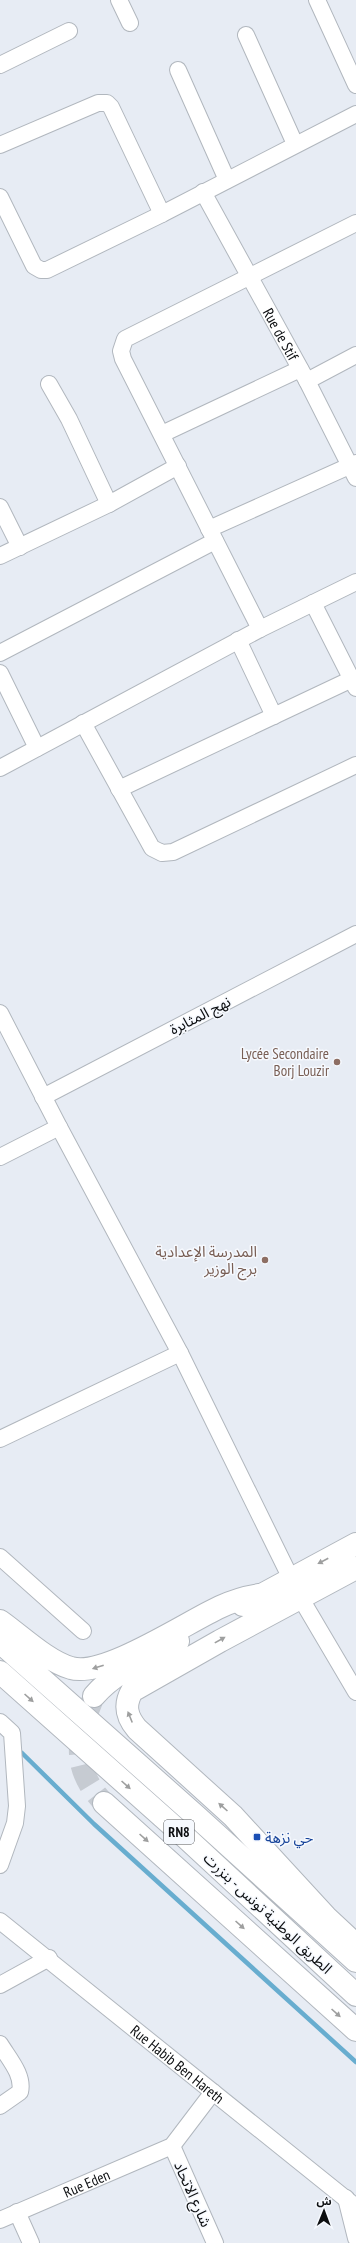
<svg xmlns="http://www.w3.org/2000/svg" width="356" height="2243" font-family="'PT Sans Narrow','Noto Sans Arabic',sans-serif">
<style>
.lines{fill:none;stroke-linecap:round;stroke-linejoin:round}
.stream{stroke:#68adcf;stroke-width:4.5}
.secondary-tunnel{stroke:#c6cbd2;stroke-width:22;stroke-dasharray:22 11;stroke-linecap:butt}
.street-casing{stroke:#b1b7be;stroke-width:18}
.secondary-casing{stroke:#b1b7be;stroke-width:24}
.highway-casing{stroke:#b1b7be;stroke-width:24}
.street{stroke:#fff;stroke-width:16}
.secondary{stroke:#fff;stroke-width:22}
.highway{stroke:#fff;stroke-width:22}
.oneway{fill:#9e9f9f}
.education-dot{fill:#8d6e63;stroke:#f6f9fe;stroke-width:1.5}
.transit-dot{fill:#1a4fb4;stroke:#f6f9fe;stroke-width:1.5}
.labels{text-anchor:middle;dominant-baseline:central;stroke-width:3;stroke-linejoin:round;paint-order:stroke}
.shield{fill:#f6f9fe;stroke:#525457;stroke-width:1}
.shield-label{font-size:14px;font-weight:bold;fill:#0c0e10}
.street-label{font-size:15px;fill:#0c0e10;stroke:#f6f9fe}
.education-label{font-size:15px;fill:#785e54;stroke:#f6f9fe;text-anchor:end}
.transit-label{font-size:15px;fill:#164399;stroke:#f6f9fe;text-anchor:start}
</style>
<rect width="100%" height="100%" fill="#e7ecf4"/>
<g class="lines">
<path class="stream" d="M 22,1753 L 94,1824 L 356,2062"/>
<path class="secondary-tunnel" d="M 92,1701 C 76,1741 72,1769 104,1803"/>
<defs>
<g id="street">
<path d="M 119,0 L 130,23"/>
<path d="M 317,0 L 356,85"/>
<path d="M 246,35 L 295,144"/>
<path d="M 0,65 L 69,31"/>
<path d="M 178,70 L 227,180"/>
<path d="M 0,145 L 98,103 L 107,103 L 111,107 L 162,214"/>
<path id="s1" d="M 203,192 L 307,381 L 356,478"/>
<path d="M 0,197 L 34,266 L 41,270 L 47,270 L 162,214 L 356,114"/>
<path d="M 307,381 L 356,355"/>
<path d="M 49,384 L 69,419 L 109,504"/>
<path d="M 162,434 L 300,369"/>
<path d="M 0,507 L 20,547"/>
<path d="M 209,529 L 356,463"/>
<path d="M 0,556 L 109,504 L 178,466"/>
<path d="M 313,603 L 356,688"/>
<path d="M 260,629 L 123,359 L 121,351 L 125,339 L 356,223"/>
<path d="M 238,640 L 274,716"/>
<path d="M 0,653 L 215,541"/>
<path d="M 0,673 L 37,748"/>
<path d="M 83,723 L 152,848 L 162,853 L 173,852 L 356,765"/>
<path d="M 0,768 L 260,629 L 356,582"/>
<path d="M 119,789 L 352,679"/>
<path d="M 0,1013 L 59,1127 L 180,1353 L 300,1597 L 356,1692"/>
<path d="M 43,1097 L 356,934"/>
<path d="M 0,1157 L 59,1127"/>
<path d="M 0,1439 L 180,1353"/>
<path d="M 0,1557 L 83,1631"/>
<path d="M 0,1722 L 12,1733 L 17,1806 L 15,1823 L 0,1865"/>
<path id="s2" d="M 0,1921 L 356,2207"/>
<path d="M 0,1985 L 49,1958"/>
<path d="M 0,2044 C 9,2059 24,2075 20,2092 L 0,2106"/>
<path d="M 172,2146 L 215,2243"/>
<path d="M 346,2198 L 356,2238"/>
<path d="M 17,2212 L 31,2243"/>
<path id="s3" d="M 0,2220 L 172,2146 L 213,2092"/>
</g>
<path id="secondary" d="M 356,1568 L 220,1641 L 132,1691 C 124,1705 126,1716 137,1729 L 233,1816 L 326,1917 L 356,1945
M 243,1605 L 356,1544
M 94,1696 C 115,1671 150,1657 178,1641
M 104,1803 L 356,2030"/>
<path id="highway" d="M 0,1621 C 20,1635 48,1662 71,1668 C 104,1678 187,1622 220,1607 C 233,1601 246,1597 260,1595
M 0,1642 L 196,1816 L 356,1961
M 0,1672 L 182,1834 L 356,1995"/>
</defs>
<use href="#street" class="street-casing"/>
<use href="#secondary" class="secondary-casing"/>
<use href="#highway" class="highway-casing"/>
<use href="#street" class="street"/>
<use href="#secondary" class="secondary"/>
<use href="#highway" class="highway"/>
</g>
<defs><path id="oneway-solid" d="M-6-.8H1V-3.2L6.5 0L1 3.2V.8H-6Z"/></defs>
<g class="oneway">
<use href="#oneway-solid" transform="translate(323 1561) rotate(152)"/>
<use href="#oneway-solid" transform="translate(220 1640) rotate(-29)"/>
<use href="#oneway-solid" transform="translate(98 1667) rotate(162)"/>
<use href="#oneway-solid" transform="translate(29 1698) rotate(42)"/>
<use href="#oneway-solid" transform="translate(130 1717) rotate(-112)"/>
<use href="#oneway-solid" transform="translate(126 1785) rotate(42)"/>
<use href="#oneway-solid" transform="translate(223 1807) rotate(-138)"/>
<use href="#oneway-solid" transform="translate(144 1838) rotate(42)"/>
<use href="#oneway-solid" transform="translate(240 1925) rotate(42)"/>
<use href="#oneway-solid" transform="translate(336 2013) rotate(42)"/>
</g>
<g class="education-dot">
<circle cx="337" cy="1062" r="4"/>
<circle cx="265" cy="1260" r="4"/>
</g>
<rect class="transit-dot" x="253" y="1833" width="8" height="8" rx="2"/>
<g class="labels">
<rect class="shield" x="164" y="1820" width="30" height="24" rx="3"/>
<g class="shield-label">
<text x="179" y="1832">RN8</text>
</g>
<g class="street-label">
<text stroke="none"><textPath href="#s1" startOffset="162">Rue de Stif</textPath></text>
<text transform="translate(200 1015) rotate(-27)">نهج المثابرة</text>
<text transform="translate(268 1913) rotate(43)">الطريق الوطنية تونس - بنزرت</text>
<text stroke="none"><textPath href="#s2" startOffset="228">Rue Habib Ben Hareth</textPath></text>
<text stroke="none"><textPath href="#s3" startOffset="94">Rue Eden</textPath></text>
<text transform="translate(193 2194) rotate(66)">شارع الاتحاد</text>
</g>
<g class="education-label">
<text x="329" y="1053">Lycée Secondaire<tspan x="329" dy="17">Borj Louzir</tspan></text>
<text x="257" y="1251">المدرسة الإعدادية<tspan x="257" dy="17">برج الوزير</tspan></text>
</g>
<g class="transit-label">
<text x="265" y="1837">حي نزهة</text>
</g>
</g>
<g transform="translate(324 2211) rotate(1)" stroke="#f6f9fe" stroke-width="3" paint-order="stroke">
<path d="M0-3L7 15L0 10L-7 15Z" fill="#0c0e10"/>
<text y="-6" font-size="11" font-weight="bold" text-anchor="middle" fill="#0c0e10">ش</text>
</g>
</svg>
